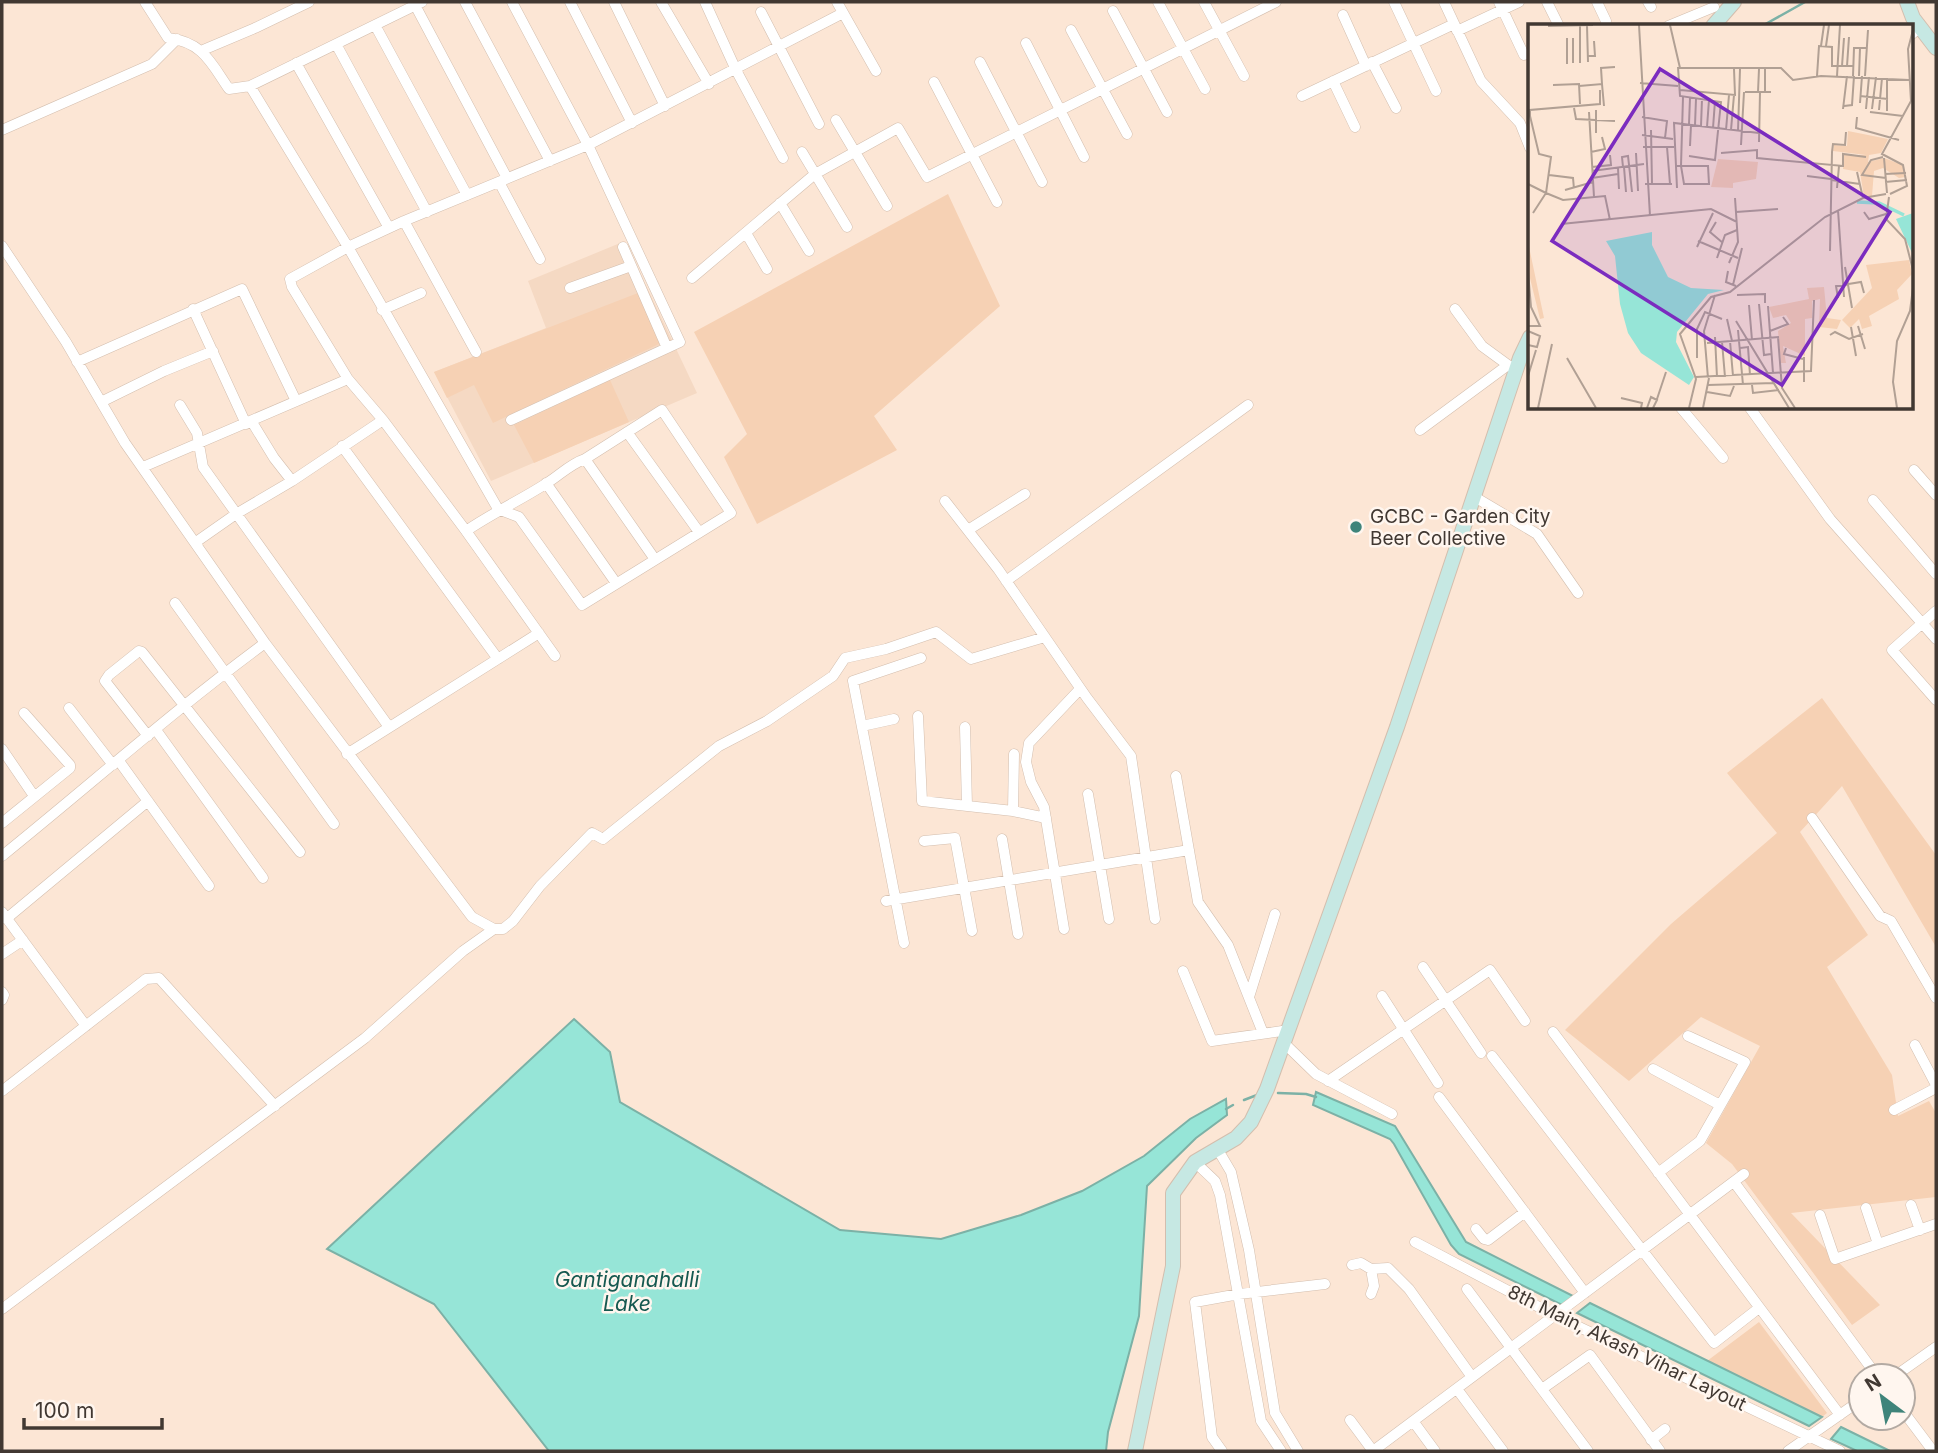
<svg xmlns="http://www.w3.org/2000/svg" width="1938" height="1453" font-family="Inter,sans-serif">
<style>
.built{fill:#f5d9c3}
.green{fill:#f6d1b4}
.water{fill:#96e5d7;stroke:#7cb1a6;stroke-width:2}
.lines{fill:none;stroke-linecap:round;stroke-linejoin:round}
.stream{stroke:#7cb1a6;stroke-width:2.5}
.street-casing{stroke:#d3beae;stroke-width:11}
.secondary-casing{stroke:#d3beae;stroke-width:16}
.street{stroke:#fff;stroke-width:10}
.secondary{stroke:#c6e8e3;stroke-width:14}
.poi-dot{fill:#3f847a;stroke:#fff6ef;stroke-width:2.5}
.labels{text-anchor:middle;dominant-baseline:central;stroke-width:5;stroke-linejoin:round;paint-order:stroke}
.poi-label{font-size:19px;fill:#413832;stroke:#fff6ef;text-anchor:start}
.street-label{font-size:19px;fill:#413832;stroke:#fff6ef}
.water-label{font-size:21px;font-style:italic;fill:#165950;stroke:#fff6ef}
.inset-river{fill:none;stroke:#96e5d7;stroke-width:3.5}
.inset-road{fill:none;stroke:#b1a094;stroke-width:2}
.view{fill:#7b2cbf;fill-opacity:0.15;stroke:#7b2cbf;stroke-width:3.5}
.inset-edge{fill:none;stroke:#413832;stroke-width:3.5}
</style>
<rect width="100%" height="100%" fill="#fce6d5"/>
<path class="built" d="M 625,241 L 697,393 L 491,481 L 434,372 L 546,328 L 528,281 Z"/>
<path class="green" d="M 948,194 L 1000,306 L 874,416 L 897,450 L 757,524 L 724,457 L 747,434 L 694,332 Z
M 638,293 L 661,343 L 493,423 L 474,385 L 447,398 L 434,372 Z
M 610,380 L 629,422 L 534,463 L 514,425 Z
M 1822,698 L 1936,855 L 1936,947 L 1842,786 L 1800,832 L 1868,935 L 1827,967 L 1892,1075 L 1898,1116 L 1929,1101 L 1936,1113 L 1936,1197 L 1791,1213 L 1880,1305 L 1852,1325 L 1732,1164 L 1706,1143 L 1760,1046 L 1701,1017 L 1629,1081 L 1565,1030 L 1671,924 L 1777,833 L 1727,773 Z
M 1759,1322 L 1827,1413 L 1822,1417 L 1707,1361 Z"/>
<path class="water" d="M 574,1019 L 610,1052 L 620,1102 L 840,1230 L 941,1239 L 1021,1215 L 1082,1191 L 1144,1156 L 1190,1119 L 1226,1099 L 1227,1115 L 1196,1138 L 1147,1186 L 1139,1316 L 1108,1432 L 1106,1451 L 549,1451 L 434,1304 L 327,1249 Z
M 1316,1092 L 1395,1126 L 1466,1242 L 1575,1297 L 1564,1306 L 1459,1254 L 1451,1245 L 1394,1144 L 1390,1139 L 1313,1105 Z
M 1590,1303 L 1822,1417 L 1809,1426 L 1577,1313 Z
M 1841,1427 L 1890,1451 L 1857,1451 L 1831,1439 Z"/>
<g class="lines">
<path class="stream" d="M 1762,26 L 1805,2
M 1278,1093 L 1306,1094 L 1316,1097
M 1244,1100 L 1257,1095
M 1226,1109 L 1233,1105"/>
<defs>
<path id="street" d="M 145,2 L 168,38 C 203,42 211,63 229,89 L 250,86 L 422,2
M 465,2 L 550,161
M 570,2 L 632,123
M 614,2 L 665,106
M 661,2 L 709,84
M 705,2 L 736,70 L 783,158
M 837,2 L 876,71
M 1158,2 L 1205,89
M 1204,2 L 1244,76
M 1394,2 L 1436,91
M 1444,2 L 1481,81 L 1520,123 L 1530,148
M 1499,2 L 1524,55
M 1547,2 L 1559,26
M 1597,2 L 1606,21
M 1648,2 L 1651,7
M 415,5 L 507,178
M 1113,11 L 1167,112
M 761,12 L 819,124
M 1343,15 L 1366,66
M 375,25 L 467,195
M 1668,26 L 1714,7
M 1071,30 L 1127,134
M 1457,31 L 1519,2
M 1912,34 L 1920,27
M 1026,43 L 1084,157
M 336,44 L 427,212
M 203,50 L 255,28 L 309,2
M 980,62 L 1042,182
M 1372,62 L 1396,108
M 296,63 L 389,228
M 1333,81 L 1355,127
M 934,82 L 997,202
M 250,86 L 348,247 L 498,509 L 519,517 L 582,605 L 731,513 L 662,410 L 585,459 C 570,464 560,475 547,483 C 521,500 492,513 466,531
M 1302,96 L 1454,24
M 836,120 L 887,206
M 2,130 L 152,64 L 177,39
M 802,152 L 847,227
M 499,182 L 540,259
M 780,203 L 809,251
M 404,221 L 476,352
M 746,233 L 767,269
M 2,246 L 66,342 L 125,443 L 265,643 L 472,917 L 494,929
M 623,247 L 667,348
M 692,278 L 815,174 L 898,128 L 927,177 L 1276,2
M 570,288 L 631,266
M 193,309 L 246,424
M 1455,309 L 1482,346 L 1508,365
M 382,310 L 421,293
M 77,362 L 242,289 L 296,401
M 101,402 L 164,371 L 213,351
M 180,405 L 197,433 L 203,467 L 389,727
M 1681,408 L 1723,458
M 1750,408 L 1830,519 L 1936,639
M 511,420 L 680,342 L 588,145 L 512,2
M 252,422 L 274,458 L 292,481
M 1420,430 L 1508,365 L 1516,369
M 627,432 L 699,532
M 342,446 L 498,659
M 585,459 L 654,558
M 143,467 L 348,379
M 1914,470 L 1936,495
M 546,483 L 616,583
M 1473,496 L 1537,534 L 1578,593
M 1873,500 L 1936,574
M 945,501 L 998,569 L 1087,698 L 1131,756 L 1155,919
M 968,530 L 1025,494
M 196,542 L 236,514 L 292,481 L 383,420
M 1006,581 L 1248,405
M 175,603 L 334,824
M 1936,611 L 1892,650 L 1936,700
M 555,656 L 466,531 L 383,420 L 348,379 L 292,287 L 290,279 L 348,247 L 404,221 L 588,145 L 843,13
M 69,708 L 113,765
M 918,716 L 922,801 L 1013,811 L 1046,818
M 862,726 L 894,719
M 965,727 L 967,806
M 156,730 L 263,878
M 148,736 L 105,681 L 109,675 L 139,651 L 142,652 L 300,852
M 2,749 L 34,796
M 347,754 L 539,633
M 119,761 L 209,886
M 1176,776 L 1198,902 L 1228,945 L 1263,1033
M 1088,794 L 1109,919
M 1013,811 L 1014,754
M 1812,818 L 1880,916 L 1891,921 L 1936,998
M 2,823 L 70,768 L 70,765 L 24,713
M 1002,839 L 1018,934
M 924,841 L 955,838 L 972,931
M 2,856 C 90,785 174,710 265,643
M 886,901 L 1189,850
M 2,912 L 86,1026
M 6,919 L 148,801
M 1064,929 L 1044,807 L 1031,782 L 1026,762 L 1029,743 L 1080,689
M 904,943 L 853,681 L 921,658
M 2,954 L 23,940
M 1423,967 L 1481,1053
M 1183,971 L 1212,1041 L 1289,1030
M 2,992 L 4,995 L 2,1000
M 1382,996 L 1438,1083
M 1249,997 L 1275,914
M 1553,1032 L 1840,1415
M 1284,1043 L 1316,1074 L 1392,1114
M 1915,1045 L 1936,1085
M 1492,1056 L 1714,1343 L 1759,1308
M 1653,1069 L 1720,1105
M 1328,1081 L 1490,970 L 1525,1021
M 2,1091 L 146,979 L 159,978 L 275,1106
M 1439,1097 L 1585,1293
M 1894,1110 L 1936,1088
M 1218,1150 L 1231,1172 L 1249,1250 L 1275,1413 L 1298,1451
M 1195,1162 L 1215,1181 L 1220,1195 L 1261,1421 L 1281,1451
M 1658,1173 L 1700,1141 L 1745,1062 L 1688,1036
M 1734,1182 L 1877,1376
M 1911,1205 L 1920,1230
M 1866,1208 L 1878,1244
M 1820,1215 L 1835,1259 L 1936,1224
M 1476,1229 L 1484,1239 L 1488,1240 L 1525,1212
M 1415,1242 L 1556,1316 L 1840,1451
M 1352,1265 L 1361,1263 L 1371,1269 L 1388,1268 L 1409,1289 L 1472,1377
M 1371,1269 L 1374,1286 L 1371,1294
M 1467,1289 L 1588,1451
M 2,1309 L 365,1038 L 463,951 L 494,929 L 503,929 L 513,921 L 540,886 L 592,833 L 603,839 L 719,746 L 767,721 L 833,676 L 845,658 L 886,649 L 936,632 L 971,659 L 1045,637
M 1895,1376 L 1936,1347
M 1457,1389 L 1503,1451
M 1542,1389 L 1590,1355 L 1660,1451
M 1903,1411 L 1933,1451
M 1350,1420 L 1373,1451
M 1413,1421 L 1435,1451
M 1651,1440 L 1665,1429
M 1222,1451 L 1212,1437 L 1195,1302 L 1239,1294 L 1325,1284
M 1373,1451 L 1744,1174
M 1788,1451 L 1861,1400"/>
<path id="secondary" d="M 1907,2 L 1913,18 L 1936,48
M 1713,26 L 1734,2
M 1135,1451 L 1173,1266 L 1173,1193 L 1195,1162 L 1236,1138 L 1251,1122 L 1267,1089 L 1397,727 L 1520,358 L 1530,337"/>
</defs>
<use href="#street" class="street-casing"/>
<use href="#secondary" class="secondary-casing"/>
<use href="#street" class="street"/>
<use href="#secondary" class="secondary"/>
</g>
<circle class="poi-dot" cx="1356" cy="527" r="7"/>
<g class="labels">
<g class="poi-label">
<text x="1370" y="516">GCBC - Garden City<tspan x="1370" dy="22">Beer Collective</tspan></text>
</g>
<g class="street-label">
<text transform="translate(1627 1348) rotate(26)">8th Main, Akash Vihar Layout</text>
</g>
<g class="water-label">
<text x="627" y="1279">Gantiganahalli<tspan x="627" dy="24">Lake</tspan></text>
</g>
</g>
<g transform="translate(1528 24)">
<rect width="385" height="385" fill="#fce6d5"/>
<path d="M 320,107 L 360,115 L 353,129 L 341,131 L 340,138 L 356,134 L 375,141 L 378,153 L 371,154 L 355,144 L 346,147 L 344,172 L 336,173 L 332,148 L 315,145 L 316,131 L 338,131 L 305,127 L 306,121 L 319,122 ZM 190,135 L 230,138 L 228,155 L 205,159 L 205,164 L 183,163 ZM 0,218 L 16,294 L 12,295 L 0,246 ZM 381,236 L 384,250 L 369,266 L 371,275 L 341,292 L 344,302 L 334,305 L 331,295 L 322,304 L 314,296 L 344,264 L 338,241 ZM 296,263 L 299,294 L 313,296 L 309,305 L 291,303 L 292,275 L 284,277 L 284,294 L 277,295 L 277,332 L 255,322 L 258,339 L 253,339 L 250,307 L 263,299 L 258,291 L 245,294 L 241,283 L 281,275 L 279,264 Z" fill="#f6d1b4"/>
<path d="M 385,189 L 385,231 L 368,195 ZM 124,208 L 124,221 L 140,253 L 163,264 L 196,266 L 180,270 L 149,308 L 148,318 L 166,353 L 161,361 L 113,329 L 100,309 L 92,280 L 87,232 L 78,217 Z" fill="#96e5d7"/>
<path class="inset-river" d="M 329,178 L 351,179 L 376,191"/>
<path class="inset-road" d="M 111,1 L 122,192M 142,1 L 152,44 L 253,44 L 265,56 L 293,52 L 381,56M 20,2 L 65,1M 52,2 L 52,39M 59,2 L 60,38M 39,14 L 39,40M 45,14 L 45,39M 293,22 L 296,1M 298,22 L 301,1M 59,32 L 67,32 L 66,17M 314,42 L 316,14M 319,42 L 321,13M 150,43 L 152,72 L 193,78 L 187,136 L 161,132M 289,52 L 291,22 L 304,23 L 304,42 L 326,42M 309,52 L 312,1M 325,52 L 326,24 L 339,24M 331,52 L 332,24M 337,52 L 340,6M 359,54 L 359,87M 112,59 L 150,62M 74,60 L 73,44 L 87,43M 25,61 L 51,60 L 52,80M 51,62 L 74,60 L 76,82M 72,66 L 72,80 L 2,86 L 2,92 L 11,130 L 23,133 L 18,169 L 35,176 L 77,172 L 82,196M 152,66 L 207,71 L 206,45M 217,68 L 243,68M 230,68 L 231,45M 237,68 L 237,45M 332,72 L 360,75M 332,79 L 334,52M 316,82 L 324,81 L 326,52M 46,84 L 48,95 L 87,97M 315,85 L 319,52M 338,85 L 341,53M 344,85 L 348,53M 68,86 L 68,109M 351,86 L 354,54M 61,88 L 66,173M 342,88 L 375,92M 114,93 L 139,97 L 137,114M 329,93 L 328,104 L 371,116M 161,100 L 162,74M 167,101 L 168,75M 173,102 L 174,75M 179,103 L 181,76M 185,104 L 187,77M 123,106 L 124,160M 198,106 L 201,71M 203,106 L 206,71M 210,107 L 212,45M 114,111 L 145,115M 231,118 L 232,68M 213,121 L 216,68M 162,122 L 163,101M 115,123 L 146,123M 139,123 L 142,160M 63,128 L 77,125 L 74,113M 108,129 L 110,167M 193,129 L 229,126 L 229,134 L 315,142 L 315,130 L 338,133M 355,133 L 343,136 L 334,151 L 358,154M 356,134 L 359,169M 148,142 L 180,142 L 181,160 L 156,160 L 153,142 L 155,73M 64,143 L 83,141 L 82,131M 95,143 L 94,133 L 100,132 L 104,168M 96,143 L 98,168M 90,144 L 91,165M 64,147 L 116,140M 329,148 L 335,174M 357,150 L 378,149M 21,151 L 45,154 L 46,165M 279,152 L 303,155M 64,154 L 90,150M 303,156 L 332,160M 357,158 L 379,156M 0,160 L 18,169 L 5,189M 117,160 L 144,160M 149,164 L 146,99 L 231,109M 309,164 L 311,142M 37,166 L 65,158M 362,170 L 379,162 L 375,141 L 354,130 L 383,77 L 380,25 L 385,6M 361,173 L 358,195 L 377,215 L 385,246M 310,186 L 316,273M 208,188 L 250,185M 336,188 L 341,195 L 358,190M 188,198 L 182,208 L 195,219M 33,200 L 183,185 L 209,198M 170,217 L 210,234M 169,223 L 185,189M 302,227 L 304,128 L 305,120 L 317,121 L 318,108M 189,234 L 197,211 L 209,206M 201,239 L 210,218 L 207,174M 317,243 L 324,284M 200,247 L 198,258 L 208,262M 0,248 L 3,283 L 12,302 L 0,302M 205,261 L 214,224M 209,271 L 237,270 L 237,279M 310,274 L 308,262 L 333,258 L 336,269M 231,280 L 236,331 L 243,330M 221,281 L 224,316M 240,282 L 245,349M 199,295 L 204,317M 208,297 L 261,384M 330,302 L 337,325M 323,303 L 328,332M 210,306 L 215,361M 0,307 L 12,312 L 9,323 L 0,321M 242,307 L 260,300 L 255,293M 302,311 L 307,308 L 321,315 L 335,310M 187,313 L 189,353M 250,313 L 254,364 L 267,384M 202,317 L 205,352M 194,318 L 197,353M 179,319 L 251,313M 212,324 L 220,323 L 222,351M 258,324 L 256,330 L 275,335M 276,333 L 276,358M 39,334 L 68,384M 169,334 L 169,305 L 177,288 L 194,295M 0,352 L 8,326M 168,353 L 283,347 L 286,276M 180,354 L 176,307 L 187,271M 180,361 L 246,359M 224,361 L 225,369 L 251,366M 179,368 L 202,372 L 206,362M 93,374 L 114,379 L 113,384M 129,375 L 138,348M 10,384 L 24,320M 119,384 L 123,373 L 129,376 L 125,384M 161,384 L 168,355 L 152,310 L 183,273 L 202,268 L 297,193 L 335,174 L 358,170M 175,384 L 181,354M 369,384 L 365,358 L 369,317 L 382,287 L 385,264"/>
<path class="view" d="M 132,45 L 362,188 L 254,361 L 24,217 Z"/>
<rect width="385" height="385" class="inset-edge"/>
</g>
<rect width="1938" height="1453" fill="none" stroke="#413832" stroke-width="7"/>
<g transform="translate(1882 1397) rotate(328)"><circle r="33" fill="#fff6ef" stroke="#b3aaa3" stroke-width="2"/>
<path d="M0-5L12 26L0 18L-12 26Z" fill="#3f847a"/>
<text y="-10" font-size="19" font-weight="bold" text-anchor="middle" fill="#413832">N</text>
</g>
<path d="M24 1418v10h138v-10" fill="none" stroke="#413832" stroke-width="3.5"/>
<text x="35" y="1418" font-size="21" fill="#413832" stroke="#fff6ef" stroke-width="5" paint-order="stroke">100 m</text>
</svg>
